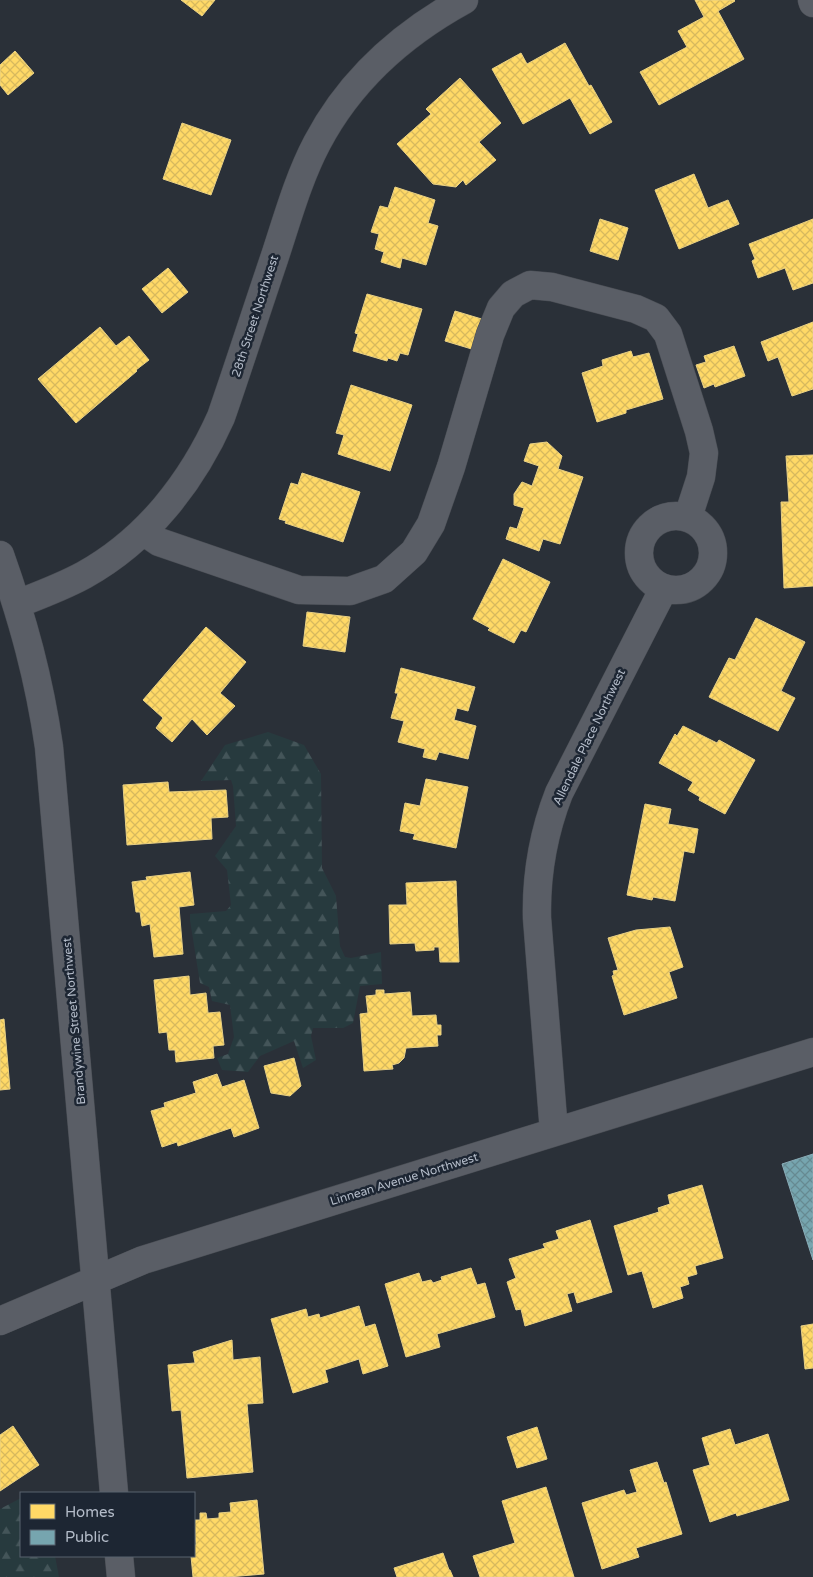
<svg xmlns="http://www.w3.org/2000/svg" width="813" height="1577" font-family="'Varela Round',sans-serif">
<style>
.forest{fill:url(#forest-firs)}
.homes{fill:url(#homes-cross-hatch);stroke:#e8d084}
.public{fill:url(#public-cross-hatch);stroke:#89acb7}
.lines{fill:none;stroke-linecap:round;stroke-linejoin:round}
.minor-casing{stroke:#484c53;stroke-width:29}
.minor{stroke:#5a5e66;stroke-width:28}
.labels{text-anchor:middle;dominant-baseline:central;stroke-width:5;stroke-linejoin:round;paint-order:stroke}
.street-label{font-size:12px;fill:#b4bcc9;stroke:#1d2633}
</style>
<defs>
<pattern id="forest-firs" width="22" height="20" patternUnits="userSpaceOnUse" patternTransform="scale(1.25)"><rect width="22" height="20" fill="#273a3e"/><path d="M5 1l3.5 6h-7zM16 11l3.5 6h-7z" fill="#445559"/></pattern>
<pattern id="homes-cross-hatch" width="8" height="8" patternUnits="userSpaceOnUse" patternTransform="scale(1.25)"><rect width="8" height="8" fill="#ffd966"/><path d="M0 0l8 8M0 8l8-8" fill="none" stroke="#d7b95e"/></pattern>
<pattern id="public-cross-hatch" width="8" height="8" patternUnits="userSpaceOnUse" patternTransform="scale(1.25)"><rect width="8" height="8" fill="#76a5af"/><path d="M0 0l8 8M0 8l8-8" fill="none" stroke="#668a92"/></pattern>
</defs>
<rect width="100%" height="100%" fill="#2a3038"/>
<path class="forest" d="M 268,732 L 304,745 L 321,774 L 322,868 L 336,896 L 340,946 L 345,957 L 351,958 L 381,952 L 382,984 L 360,986 L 353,1023 L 343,1028 L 313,1028 L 311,1036 L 316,1060 L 303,1068 L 294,1041 L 260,1056 L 248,1072 L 222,1070 L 217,1058 L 228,1054 L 234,1037 L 230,1005 L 212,1001 L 209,987 L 200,983 L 190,920 L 190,914 L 226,911 L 231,905 L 227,870 L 215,856 L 236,826 L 233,786 L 231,780 L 201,781 L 225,745 Z
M 21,1498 L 21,1556 L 55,1556 L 59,1577 L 0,1577 L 0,1509 Z"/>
<path class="homes" d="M 181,0 L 215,0 L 202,16 Z
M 695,0 L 734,0 L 735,1 L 718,11 L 744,59 L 659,105 L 640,72 L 687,47 L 678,31 L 704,17 Z
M 565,43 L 589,86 L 591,85 L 612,122 L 590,134 L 570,98 L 523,124 L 492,69 L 521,53 L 527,64 Z
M 15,51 L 34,73 L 8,95 L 0,85 L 0,65 Z
M 460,78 L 501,123 L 479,142 L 496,160 L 466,185 L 463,180 L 456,187 L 433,184 L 397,144 L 431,114 L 426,109 Z
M 182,123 L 231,140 L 211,195 L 163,179 Z
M 694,174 L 708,208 L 728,200 L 739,224 L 679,249 L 655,190 Z
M 395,187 L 435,200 L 428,223 L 438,226 L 426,265 L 402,258 L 400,268 L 381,262 L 384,252 L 375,249 L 379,234 L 371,232 L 380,206 L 388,208 Z
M 600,219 L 628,228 L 618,260 L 590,251 Z
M 813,219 L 813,283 L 793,290 L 785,268 L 758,278 L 752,261 L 755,259 L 749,244 Z
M 168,268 L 188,292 L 162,313 L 142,289 Z
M 367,294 L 422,309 L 408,355 L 400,353 L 397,361 L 388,358 L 387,361 L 353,351 L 358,334 L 355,333 Z
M 455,311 L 485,320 L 475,350 L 445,341 Z
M 813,322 L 813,389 L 792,396 L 778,357 L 768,361 L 761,342 Z
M 100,327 L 116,346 L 129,336 L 149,360 L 136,370 L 137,371 L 76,423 L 38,379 Z
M 734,346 L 745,376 L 715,387 L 714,384 L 704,388 L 696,365 L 706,362 L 704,356 Z
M 631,351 L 633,357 L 649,353 L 663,399 L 626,410 L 626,413 L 597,422 L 582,373 L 603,366 L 602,360 Z
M 351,385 L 412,405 L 390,471 L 338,454 L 344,435 L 336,433 Z
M 547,442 L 562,456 L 558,469 L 583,477 L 560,544 L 543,539 L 539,551 L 506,539 L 510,527 L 517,529 L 524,508 L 514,505 L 514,494 L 522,482 L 532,486 L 539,466 L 524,461 L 530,444 Z
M 813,455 L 813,586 L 784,588 L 781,502 L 789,502 L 786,456 Z
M 302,473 L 360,492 L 343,542 L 285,523 L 286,521 L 279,519 L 291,483 L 298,485 Z
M 503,559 L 550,582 L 526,632 L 521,630 L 514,643 L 488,630 L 490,628 L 473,619 Z
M 307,612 L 350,617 L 345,652 L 303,646 Z
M 756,618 L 805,642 L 781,691 L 795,698 L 778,731 L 709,697 L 729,658 L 735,660 Z
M 206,627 L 246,662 L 220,693 L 235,706 L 207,735 L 192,719 L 172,742 L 156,728 L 163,718 L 143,700 Z
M 401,668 L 475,687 L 468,711 L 457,708 L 454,720 L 476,726 L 468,759 L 439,752 L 436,760 L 423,757 L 425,749 L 398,742 L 404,721 L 391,718 L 398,693 L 395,693 Z
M 683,726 L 717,743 L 719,740 L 755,760 L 725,814 L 699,800 L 700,797 L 688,790 L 693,782 L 659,763 L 675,734 L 677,736 Z
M 426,779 L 468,787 L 456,848 L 413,839 L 415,834 L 400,831 L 405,803 L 420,806 Z
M 168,782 L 169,792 L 226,790 L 228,817 L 211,818 L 212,839 L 127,845 L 123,785 Z
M 645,804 L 671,809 L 668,824 L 698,829 L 694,853 L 684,851 L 675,901 L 653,897 L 652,900 L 627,895 Z
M 190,872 L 194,905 L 179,907 L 183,954 L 154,957 L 150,924 L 142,926 L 140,912 L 136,912 L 132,882 L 147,880 L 146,877 Z
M 456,881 L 459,962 L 440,962 L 439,947 L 434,947 L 434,950 L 416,951 L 415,943 L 390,944 L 389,905 L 407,905 L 406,883 Z
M 670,927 L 683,967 L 669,972 L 677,998 L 624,1015 L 612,976 L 614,975 L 613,971 L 618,970 L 608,938 L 636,930 Z
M 189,976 L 190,995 L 206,993 L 208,1013 L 220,1012 L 224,1045 L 213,1046 L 214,1058 L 176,1062 L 175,1050 L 169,1050 L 167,1032 L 159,1033 L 154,980 Z
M 376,990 L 384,990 L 384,994 L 410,992 L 412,1016 L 436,1015 L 437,1025 L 441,1025 L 441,1035 L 437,1035 L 438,1046 L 406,1048 L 404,1058 L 399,1063 L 392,1065 L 393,1069 L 364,1071 L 360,1014 L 368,1013 L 366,996 L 376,995 Z
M 4,1019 L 10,1089 L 0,1090 L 0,1020 Z
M 294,1058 L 301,1086 L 290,1096 L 271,1093 L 264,1066 Z
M 217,1074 L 222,1087 L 244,1080 L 259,1128 L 234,1137 L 231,1128 L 178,1146 L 177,1142 L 162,1147 L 151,1111 L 165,1107 L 164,1103 L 196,1093 L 193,1082 Z
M 702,1185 L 723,1258 L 695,1266 L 697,1274 L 687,1277 L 689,1284 L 680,1287 L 683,1298 L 653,1308 L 642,1271 L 628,1275 L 614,1226 L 659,1212 L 658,1208 L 670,1204 L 668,1195 Z
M 590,1220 L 612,1292 L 577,1303 L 574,1292 L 567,1294 L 572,1311 L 525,1326 L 521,1309 L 516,1310 L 507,1282 L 516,1278 L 509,1259 L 545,1248 L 543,1244 L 559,1239 L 556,1231 Z
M 471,1268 L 477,1285 L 485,1283 L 495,1317 L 437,1334 L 440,1347 L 406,1357 L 385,1284 L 419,1273 L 422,1282 L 431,1280 L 433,1283 L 442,1280 L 441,1277 Z
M 359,1306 L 365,1327 L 375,1324 L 388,1366 L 363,1374 L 359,1359 L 325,1370 L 328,1382 L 293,1393 L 271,1319 L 306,1309 L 308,1317 L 319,1314 L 320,1318 Z
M 813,1324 L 813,1368 L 805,1369 L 801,1326 Z
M 232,1340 L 233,1360 L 260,1357 L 263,1403 L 247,1404 L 253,1472 L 187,1478 L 181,1410 L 172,1411 L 168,1365 L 195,1363 L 193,1352 Z
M 13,1426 L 39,1465 L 0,1491 L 0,1435 Z
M 537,1427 L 547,1459 L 517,1468 L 507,1437 Z
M 730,1429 L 735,1445 L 768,1434 L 789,1500 L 737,1516 L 736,1513 L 710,1522 L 693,1470 L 710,1465 L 702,1438 Z
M 657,1462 L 664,1483 L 666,1482 L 682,1534 L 636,1548 L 639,1557 L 602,1569 L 582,1503 L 624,1490 L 626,1495 L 637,1492 L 630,1470 Z
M 546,1487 L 574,1577 L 480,1577 L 473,1556 L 515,1543 L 502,1501 Z
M 257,1500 L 264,1574 L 228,1577 L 193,1577 L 191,1556 L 194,1556 L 194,1545 L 196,1545 L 194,1520 L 200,1520 L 200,1513 L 206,1513 L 207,1519 L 219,1518 L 219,1513 L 231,1512 L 230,1503 Z
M 443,1553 L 449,1570 L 450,1570 L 453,1577 L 397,1577 L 394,1568 Z"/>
<path class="public" d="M 813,1154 L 813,1260 L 782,1164 Z"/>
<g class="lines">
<defs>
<path id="minor" d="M 812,0 L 813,3
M639 553a37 37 0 1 1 74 0a37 37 0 1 1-74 0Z
M 143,531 L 159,542 L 299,590 L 350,591 L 384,579 L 414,552 L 431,524 L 451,467 L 490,335 L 501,308 L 513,294 L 530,285 L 552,287 L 636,309 L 656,318 L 668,334 L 699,431 L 704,453 L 701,477 L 688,517
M 0,555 C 23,620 39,678 49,747 L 114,1493
M 17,604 C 40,595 62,587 84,575 C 147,540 192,482 221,417 C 239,365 256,312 274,259 C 287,220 298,179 317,143 C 350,80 402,34 464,0
M 554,1132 L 537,918 C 536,874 543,834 559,793 L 664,588
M 0,1321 L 143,1260 L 813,1052
M 119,1556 L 121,1577"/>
</defs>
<use href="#minor" class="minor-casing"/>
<use href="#minor" class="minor"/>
</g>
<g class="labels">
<g class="street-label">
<text transform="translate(255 316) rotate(-72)">28th Street Northwest</text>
<text transform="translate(589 737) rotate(-64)">Allendale Place Northwest</text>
<text transform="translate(74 1021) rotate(-95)">Brandywine Street Northwest</text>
<text transform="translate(404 1179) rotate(-17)">Linnean Avenue Northwest</text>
</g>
</g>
<rect x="20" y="1492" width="175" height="65" fill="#1d2633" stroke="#59626f"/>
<rect x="30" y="1504" width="25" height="15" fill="#ffd966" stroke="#59626f"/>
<text x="65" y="1517" font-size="15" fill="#b4bcc9">Homes</text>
<rect x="30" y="1530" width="25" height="15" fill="#76a5af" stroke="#59626f"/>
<text x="65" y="1542" font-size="15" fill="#b4bcc9">Public</text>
</svg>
